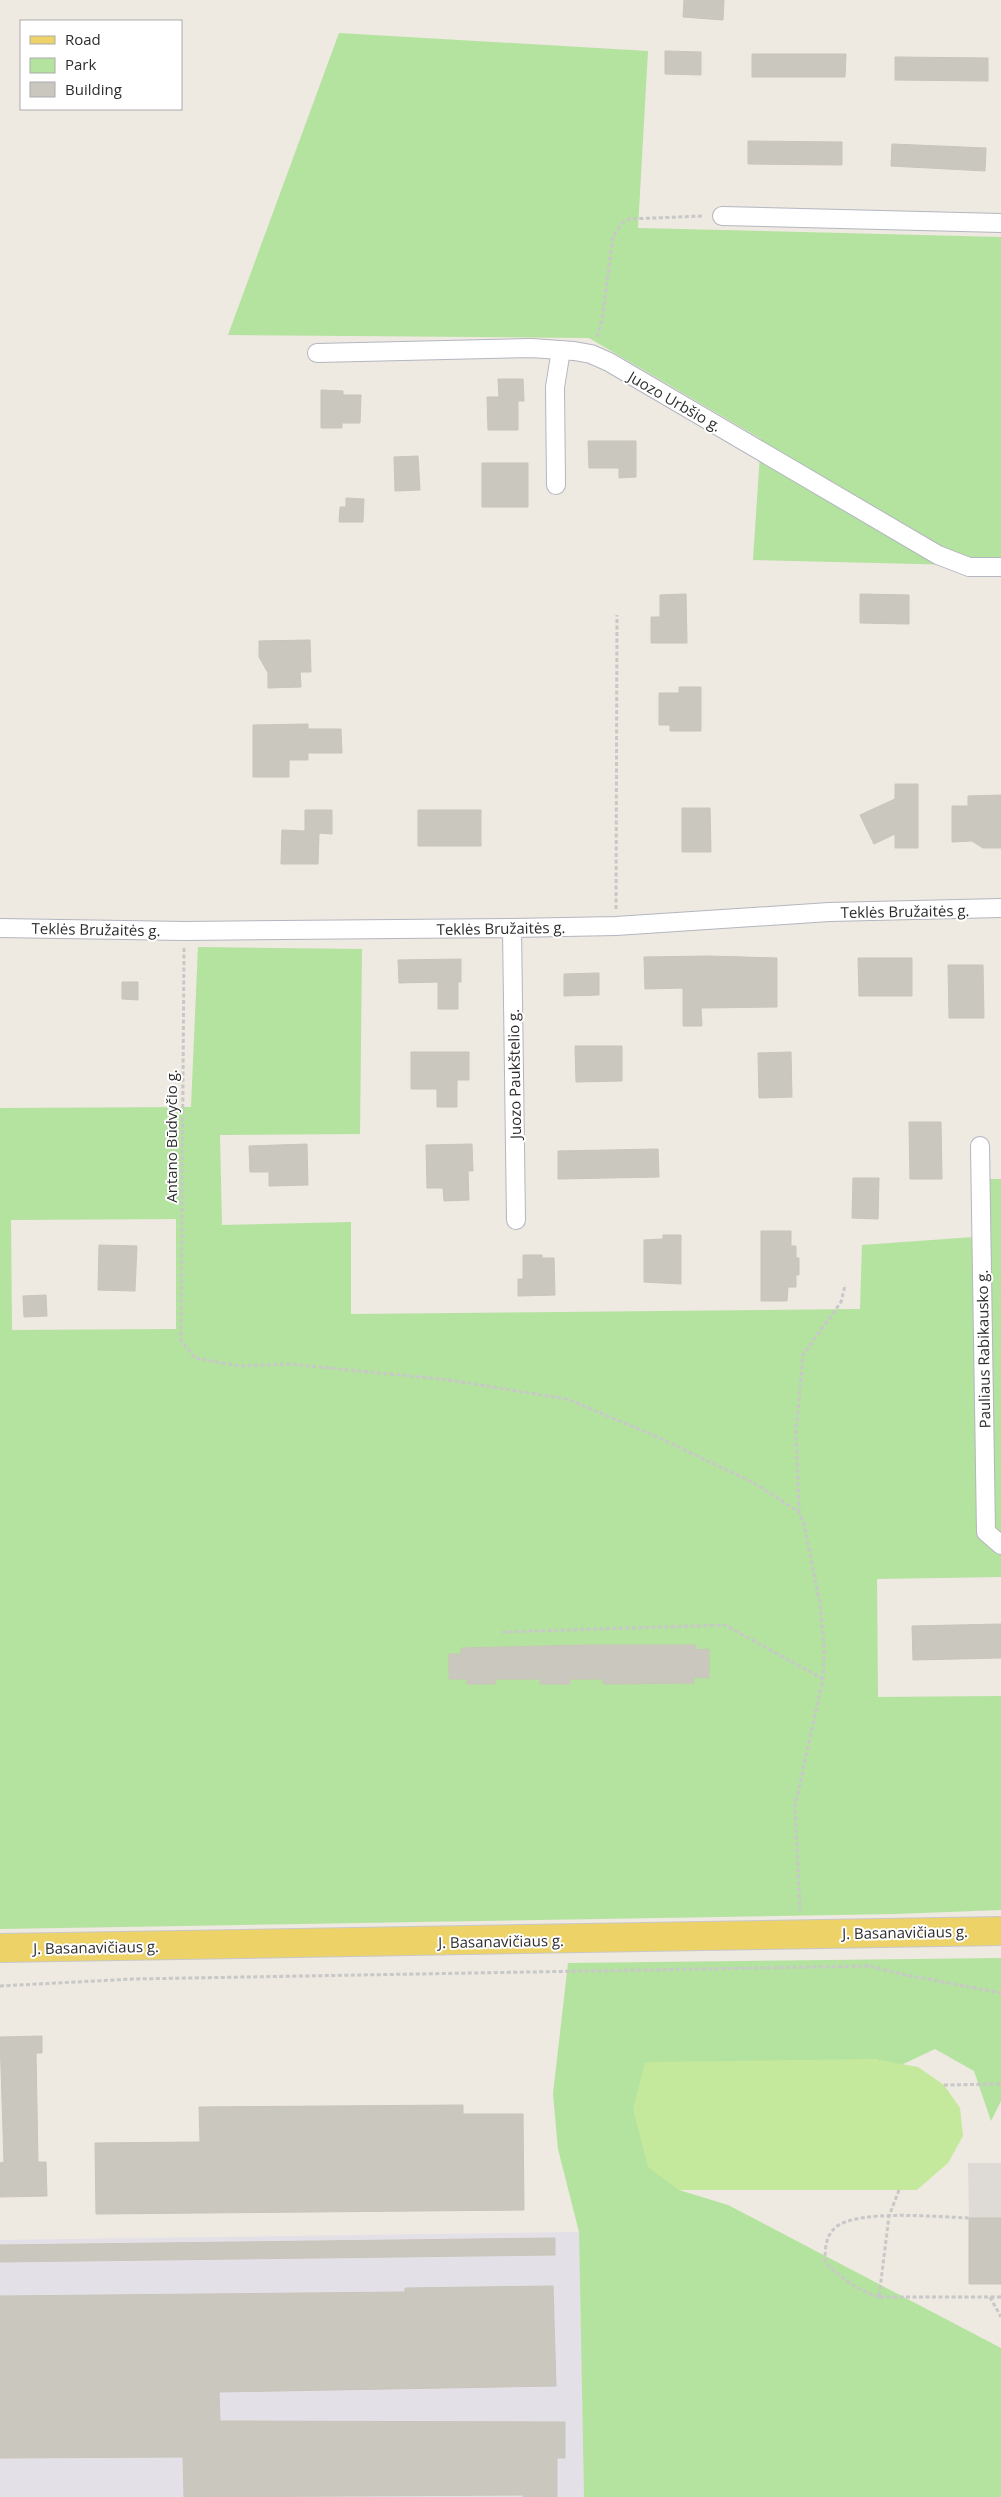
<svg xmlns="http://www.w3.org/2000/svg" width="1001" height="2497" font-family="'Open Sans',sans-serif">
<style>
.industrial{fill:#e3e0e7}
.green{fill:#b4e29f;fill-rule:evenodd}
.pitch{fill:#c5e99c}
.plaza{fill:#dedbd7}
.building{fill:#cac7bf;stroke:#cac5ba}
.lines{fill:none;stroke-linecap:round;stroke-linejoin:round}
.street-casing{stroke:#b4b6c0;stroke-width:20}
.primary-casing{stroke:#c8c8c8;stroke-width:30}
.path{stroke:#c8c8c8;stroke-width:3;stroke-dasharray:4 2.5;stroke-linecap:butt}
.street{stroke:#fff;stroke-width:18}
.primary{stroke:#edd267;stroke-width:28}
.labels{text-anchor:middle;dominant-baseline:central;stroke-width:4;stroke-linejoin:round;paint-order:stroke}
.street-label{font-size:15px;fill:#2d2d2d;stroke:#fff}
</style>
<rect width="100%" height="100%" fill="#eee9e1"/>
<path class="industrial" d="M 579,2232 L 584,2497 L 0,2497 L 0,2240 Z"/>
<path class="green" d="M 339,33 L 648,51 L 638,228 L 1001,237 L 1001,566 L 753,560 L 761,439 L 589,338 L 228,335 Z
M 198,947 L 362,949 L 360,1134 L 220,1135 L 222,1225 L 351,1222 L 351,1314 L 860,1309 L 862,1245 L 974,1237 L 989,1179 L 1001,1179 L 1001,1577 L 877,1579 L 878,1697 L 1001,1696 L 1001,1910 L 895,1914 L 0,1929 L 0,1108 L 191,1107 ZM 176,1219 L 176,1329 L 12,1330 L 11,1220 Z
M 1001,1958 L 1001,2101 L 991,2121 L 974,2071 L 935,2049 L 901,2065 L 874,2059 L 679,2190 L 728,2205 L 1001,2348 L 1001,2497 L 584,2497 L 579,2232 L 558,2149 L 553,2094 L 568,1963 Z"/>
<path class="pitch" d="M 874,2059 L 918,2067 L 944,2085 L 960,2108 L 963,2136 L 948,2163 L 917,2190 L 679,2190 L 648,2167 L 633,2109 L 645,2062 Z"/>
<path class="plaza" d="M 968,2163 L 1001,2163 L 1001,2218 L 969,2218 Z"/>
<path class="building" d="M 684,0 L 724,0 L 723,20 L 683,17 Z
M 665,51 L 701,52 L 701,75 L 665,74 Z
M 752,54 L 846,54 L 845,77 L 752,77 Z
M 895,57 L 988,58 L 988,81 L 895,80 Z
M 748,141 L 842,142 L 842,165 L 748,164 Z
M 892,144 L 986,148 L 985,171 L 891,166 Z
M 498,379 L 523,379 L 524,401 L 518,401 L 518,430 L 488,430 L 487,397 L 499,397 Z
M 321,390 L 343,391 L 343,395 L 361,395 L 360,423 L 342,423 L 342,428 L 321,428 Z
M 588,441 L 636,441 L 636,477 L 619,478 L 619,468 L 589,468 Z
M 418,456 L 420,490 L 395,491 L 394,457 Z
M 482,463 L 528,463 L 528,507 L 482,507 Z
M 346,498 L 364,499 L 363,522 L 339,522 L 340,507 L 346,507 Z
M 686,594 L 687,643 L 651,643 L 651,617 L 660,617 L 660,595 Z
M 860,594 L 909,595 L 909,624 L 860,623 Z
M 310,640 L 311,672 L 300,672 L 301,687 L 268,688 L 268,673 L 259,657 L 259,641 Z
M 679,687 L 701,687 L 701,731 L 670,731 L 670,725 L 659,725 L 659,693 L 679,693 Z
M 308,724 L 308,729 L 341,729 L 342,753 L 308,753 L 308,760 L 289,760 L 289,777 L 253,777 L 253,725 Z
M 895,784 L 918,784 L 918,848 L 895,848 L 895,834 L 874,844 L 860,815 L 895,799 Z
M 1001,795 L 1001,848 L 983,848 L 972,841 L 952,842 L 952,806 L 968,806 L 968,796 Z
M 682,808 L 710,808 L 711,852 L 682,852 Z
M 305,810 L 332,810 L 332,834 L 319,833 L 318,864 L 281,864 L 282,830 L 305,831 Z
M 418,810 L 481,810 L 481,846 L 418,846 Z
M 709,956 L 777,958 L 777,1007 L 701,1008 L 702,1026 L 683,1026 L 683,988 L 645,989 L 644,957 Z
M 858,958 L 912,958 L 912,996 L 859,996 Z
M 461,959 L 461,982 L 458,982 L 458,1009 L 438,1009 L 438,982 L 399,983 L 398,960 Z
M 948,965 L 983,965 L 984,1018 L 949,1018 Z
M 599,973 L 599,995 L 564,996 L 564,974 Z
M 122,982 L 138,982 L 138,1000 L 122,999 Z
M 575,1046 L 622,1046 L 622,1081 L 576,1082 Z
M 411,1052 L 469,1052 L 469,1080 L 457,1080 L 457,1107 L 437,1107 L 437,1089 L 411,1089 Z
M 791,1052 L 792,1097 L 759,1098 L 758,1053 Z
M 909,1122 L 941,1122 L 942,1179 L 910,1179 Z
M 307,1144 L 308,1185 L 269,1186 L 269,1172 L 250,1172 L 249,1146 Z
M 472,1144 L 473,1171 L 468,1171 L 469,1200 L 444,1201 L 443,1188 L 427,1188 L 426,1145 Z
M 658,1149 L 659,1177 L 558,1179 L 558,1151 Z
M 853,1178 L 879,1178 L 878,1219 L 852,1218 Z
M 761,1231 L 791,1231 L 791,1246 L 796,1246 L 796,1258 L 799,1258 L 799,1275 L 796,1275 L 796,1287 L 788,1287 L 787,1301 L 761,1301 Z
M 663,1235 L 681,1235 L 681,1284 L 644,1282 L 644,1240 L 663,1239 Z
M 99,1245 L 137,1246 L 135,1291 L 98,1290 Z
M 523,1255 L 542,1255 L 542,1258 L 554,1258 L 555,1295 L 518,1296 L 518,1279 L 523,1279 Z
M 46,1295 L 47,1316 L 24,1317 L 23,1296 Z
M 1001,1624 L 1001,1658 L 913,1660 L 912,1626 Z
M 588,1645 L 696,1645 L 696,1650 L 709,1649 L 709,1678 L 694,1677 L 694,1683 L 603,1684 L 603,1679 L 570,1679 L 570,1684 L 540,1684 L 540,1679 L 495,1679 L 495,1684 L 467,1684 L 467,1679 L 449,1679 L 449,1654 L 461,1654 L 461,1648 Z
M 42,2036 L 42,2053 L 36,2053 L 38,2162 L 46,2162 L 47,2196 L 0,2197 L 0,2163 L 4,2162 L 0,2037 Z
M 463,2105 L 463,2114 L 523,2114 L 524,2210 L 96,2214 L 95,2143 L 200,2142 L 199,2107 Z
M 969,2218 L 1001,2218 L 1001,2284 L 969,2284 Z
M 555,2238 L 555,2255 L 0,2262 L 0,2245 Z
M 553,2286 L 556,2386 L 219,2392 L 220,2421 L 565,2422 L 565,2458 L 557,2458 L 557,2497 L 523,2497 L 523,2495 L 184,2497 L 183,2457 L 0,2458 L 0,2296 L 405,2292 L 405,2288 Z"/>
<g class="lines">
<defs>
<path id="street" d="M 722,216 L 1001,223
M 317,353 L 531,348 L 574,351 L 591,354 L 609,362 L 938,555 L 969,567 L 1001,567
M 556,485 L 555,387 L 561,350
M 0,928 L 184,931 L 512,928 L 616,926 L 829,912 L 1001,908
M 512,928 L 516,1220
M 980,1146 L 986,1532 L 1001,1545"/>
<path id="primary" d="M 0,1948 L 1001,1931"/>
</defs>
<use href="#street" class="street-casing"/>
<use href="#primary" class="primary-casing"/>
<path class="path" d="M 597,337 L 602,320 L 613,237 L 621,224 L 629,219 L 704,216
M 616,909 L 617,615
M 184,948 L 181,1340 L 195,1358 L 240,1366 L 290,1364 L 449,1380 L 567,1399 L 653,1435 L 754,1483 L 799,1512 L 804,1524 L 820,1604 L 824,1646 L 823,1679 L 795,1806 L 800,1911
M 799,1512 L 796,1432 L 803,1355 L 841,1302 L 845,1286
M 502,1632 L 725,1625 L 823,1679
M 0,1986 L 133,1979 L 870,1966 L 901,1974 L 1001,1993
M 944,2085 L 1001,2084
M 899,2190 L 889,2216 L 879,2297 L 1001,2297
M 879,2297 C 857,2290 842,2278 825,2263 C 825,2250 825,2236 836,2227 C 858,2209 939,2217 969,2218
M 990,2297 L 1001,2317"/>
<use href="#street" class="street"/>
<use href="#primary" class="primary"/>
</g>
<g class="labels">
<g class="street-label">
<text transform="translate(675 401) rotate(30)">Juozo Urbšio g.</text>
<text transform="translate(905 911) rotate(-1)">Teklės Bružaitės g.</text>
<text transform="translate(501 928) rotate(-1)">Teklės Bružaitės g.</text>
<text transform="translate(96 929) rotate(1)">Teklės Bružaitės g.</text>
<text transform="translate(514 1074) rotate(-91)">Juozo Paukštelio g.</text>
<text transform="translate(171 1136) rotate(-90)">Antano Būdvyčio g.</text>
<text transform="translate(983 1349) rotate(-91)">Pauliaus Rabikausko g.</text>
<text transform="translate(905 1932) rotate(-1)">J. Basanavičiaus g.</text>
<text transform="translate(501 1941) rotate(-1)">J. Basanavičiaus g.</text>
<text transform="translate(96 1947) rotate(-1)">J. Basanavičiaus g.</text>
</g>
</g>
<rect x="20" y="20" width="162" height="90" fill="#ffffff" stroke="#ababab"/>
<rect x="30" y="36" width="25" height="8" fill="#edd267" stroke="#ababab"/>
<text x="65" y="45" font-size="15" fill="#2d2d2d">Road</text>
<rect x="30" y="58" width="25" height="15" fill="#b4e29f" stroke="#ababab"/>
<text x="65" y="70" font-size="15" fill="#2d2d2d">Park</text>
<rect x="30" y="82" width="25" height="15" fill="#cac7bf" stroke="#ababab"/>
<text x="65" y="95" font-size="15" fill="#2d2d2d">Building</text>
</svg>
